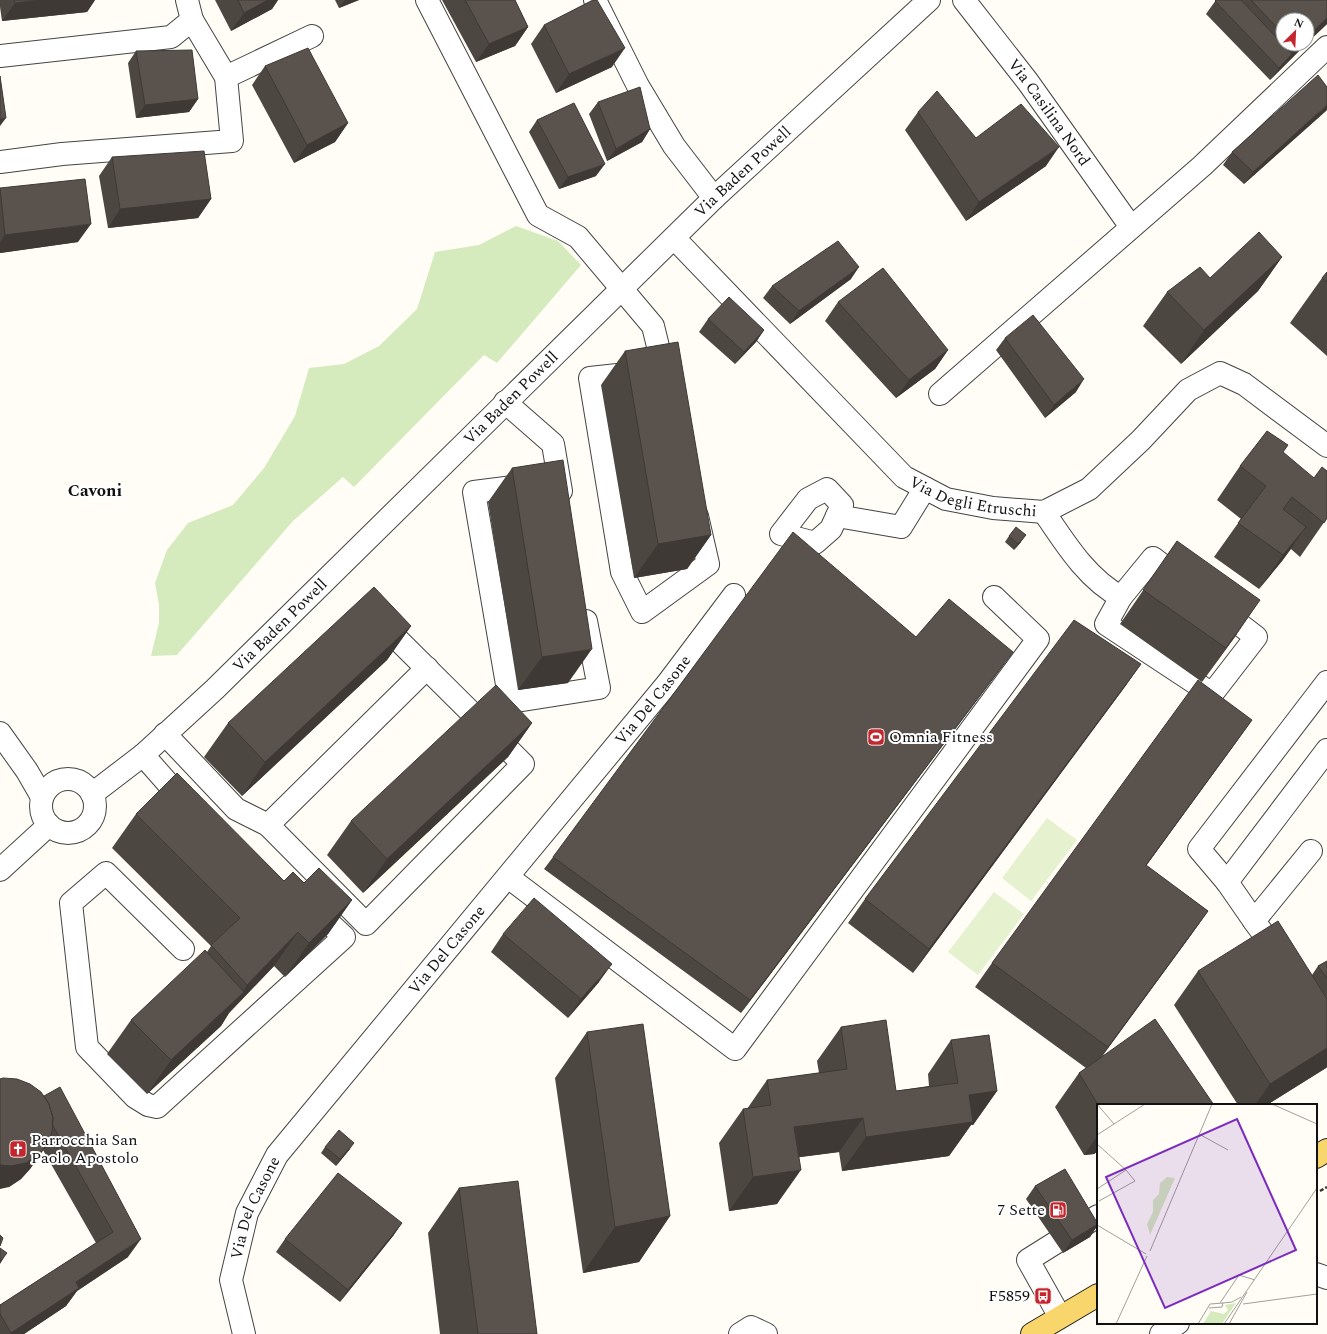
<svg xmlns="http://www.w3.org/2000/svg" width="1327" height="1334" font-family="Spectral,serif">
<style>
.green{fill:#d5ebbd}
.pitch{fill:#e6f2cf}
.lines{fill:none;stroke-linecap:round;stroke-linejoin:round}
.minor-casing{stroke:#444;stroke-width:24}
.major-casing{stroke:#222;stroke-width:24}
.path{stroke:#333;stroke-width:2.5;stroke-dasharray:4 2;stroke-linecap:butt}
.minor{stroke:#fff;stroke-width:22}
.major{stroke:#f9d66b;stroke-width:22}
.wall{fill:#4d4742}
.shaded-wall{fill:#3f3936}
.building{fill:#5a524d;stroke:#3f3936}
.labels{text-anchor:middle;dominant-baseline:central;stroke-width:4;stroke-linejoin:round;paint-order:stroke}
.street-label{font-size:16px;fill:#111;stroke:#fff}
.poi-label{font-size:16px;fill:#111;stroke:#fff;text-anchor:start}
.neighbourhood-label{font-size:17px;font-weight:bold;fill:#111;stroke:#fff}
.inset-road{fill:none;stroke:#a09f9a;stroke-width:1}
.view{fill:#7b2cbf;fill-opacity:0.15;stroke:#7b2cbf;stroke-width:2}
.inset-edge{fill:none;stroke:#111;stroke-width:2}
</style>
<rect width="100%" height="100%" fill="#fffdf5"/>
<path class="green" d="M 516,226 L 558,241 L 581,265 L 497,363 L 484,355 L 354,487 L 343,477 L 293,521 L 177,655 L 151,656 L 159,623 L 159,605 L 155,583 L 167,550 L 188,523 L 233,505 L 264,468 L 295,416 L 309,368 L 344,364 L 379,346 L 417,309 L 435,252 L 479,245 Z"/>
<path class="pitch" d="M 1047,818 L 1077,840 L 1031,901 L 1002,878 Z
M 994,892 L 1024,914 L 978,975 L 948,952 Z"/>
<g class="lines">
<defs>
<g id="minor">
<path d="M 427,0 L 538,215 L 578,237 L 653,326 L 665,375"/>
<path d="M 595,0 L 638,86 L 674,146 L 714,198"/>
<path id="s1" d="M 964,0 L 1028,82 L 1131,227"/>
<path d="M 0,56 L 171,37 L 192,20 L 187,0"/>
<path d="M 226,77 L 312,36"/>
<path d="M 0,162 L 62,154 L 232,141 L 226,77 L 192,20"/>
<path id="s2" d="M 674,238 L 904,477 L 946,499 L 993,508 L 1044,512 L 1089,489 L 1141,440 L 1188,390 L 1220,373 L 1244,384 L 1327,446"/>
<path d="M 636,373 L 590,378 L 622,572 L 642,612 L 708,564 L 697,516"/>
<path d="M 940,394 L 1202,166 L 1327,47"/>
<path d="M 505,402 L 553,444 L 561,491"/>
<path d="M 527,485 L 474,492 L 510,702 L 599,688 L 586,621"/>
<path d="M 827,489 L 842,505 L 831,529 L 815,543 L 781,534 L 808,499 Z"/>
<path d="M 1044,512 C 1065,543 1087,579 1121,597"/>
<path d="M 837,516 L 901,527 L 925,488"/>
<path d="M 1153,558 L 1256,637 L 1212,694 L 1106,624 L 1121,597 Z"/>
<path d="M 0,733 L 27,771 L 42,797"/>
<path d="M 165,734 L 236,809 L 268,825 L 366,924 L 523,764 L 379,621"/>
<path d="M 143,755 L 187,805"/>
<circle cx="68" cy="806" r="27"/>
<path id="s3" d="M 92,794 L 143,755 L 215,689 L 714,198 L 929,0"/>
<path d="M 268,825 L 427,668"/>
<path d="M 0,870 L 49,825"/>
<path d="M 508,877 L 735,1049 L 1038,639 L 994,597"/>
<path d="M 1227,882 L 1327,750"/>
<path d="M 1254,921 L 1227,882 L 1199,849 L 1327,682"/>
<path d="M 1262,932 L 1254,921 L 1311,851"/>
<path d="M 183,949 L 106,873 L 71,903 L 87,1047 L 135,1097 L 148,1105 L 157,1107 L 344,937 L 311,906"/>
<path d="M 1316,1274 L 1327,1278"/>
<path d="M 1060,1317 L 1028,1260 L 1098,1216"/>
<path id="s4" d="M 244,1334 L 231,1280 L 247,1213 L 277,1155 L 667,684 L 734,595"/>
<path d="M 740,1334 L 751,1327 L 766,1334"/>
<path d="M 1161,1334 L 1178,1323"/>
</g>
<path id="major" d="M 1316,1157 L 1327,1150
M 1032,1334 L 1098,1295"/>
</defs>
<use href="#minor" class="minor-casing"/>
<use href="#major" class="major-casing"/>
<path class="path" d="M 1320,1191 L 1327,1187"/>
<use href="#minor" class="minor"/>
<use href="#major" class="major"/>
</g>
<path class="wall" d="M 0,0 L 95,0 L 87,12 L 2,21 L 0,7 Z
M 215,0 L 278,0 L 272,9 L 231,31 Z
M 335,0 L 359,0 L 339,8 Z
M 442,0 L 515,0 L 528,27 L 515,46 L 476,62 Z
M 1216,0 L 1327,0 L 1327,24 L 1307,43 L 1307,20 L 1283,20 L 1283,44 L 1306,44 L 1270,80 L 1206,14 Z
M 544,25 L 612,67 L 556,93 L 531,44 Z
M 136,51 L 198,99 L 189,112 L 136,118 L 128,63 Z
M 265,66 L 348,123 L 335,142 L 294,163 L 252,85 Z
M 598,102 L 650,129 L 642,142 L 607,161 L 589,114 Z
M 1327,110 L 1244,184 L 1223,165 L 1232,152 Z
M 918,112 L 976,138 L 1046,166 L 966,221 L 905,130 Z
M 537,120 L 596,176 L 559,189 L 529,132 Z
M 112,157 L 211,199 L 198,218 L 108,228 L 99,176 Z
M 0,188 L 78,242 L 0,253 Z
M 1282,257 L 1258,291 L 1181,364 L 1143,326 L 1167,292 L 1210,278 Z
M 1327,272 L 1327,356 L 1290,323 L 1322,278 Z
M 851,279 L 790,324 L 763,298 L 772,286 Z
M 838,302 L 948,350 L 935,369 L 896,398 L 825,321 Z
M 708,319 L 764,330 L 756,342 L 735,364 L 699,332 Z
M 1005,338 L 1076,392 L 1045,418 L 996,350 Z
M 625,351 L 711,535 L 687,569 L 634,578 L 601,385 Z
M 1283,452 L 1327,518 L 1300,557 L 1291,549 L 1282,561 L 1259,589 L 1214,557 L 1241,519 L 1217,500 L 1240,466 Z
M 512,468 L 568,683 L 518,690 L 488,502 Z
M 1009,536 L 1021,542 L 1014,550 L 1005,542 Z
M 1177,541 L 1237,634 L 1202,682 L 1120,624 Z
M 411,626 L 387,660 L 242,796 L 204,757 L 228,723 Z
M 916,637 L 1004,664 L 741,1013 L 544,869 L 553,857 Z
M 1141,664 L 1124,688 L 913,973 L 848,923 L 865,899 Z
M 1252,720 L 1146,866 L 1208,911 L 1191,935 L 1101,1058 L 1098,1105 L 1098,1151 L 1094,1154 L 1084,1155 L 1055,1107 L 1079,1073 L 1086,1068 L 975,987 L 992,963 Z
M 532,723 L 508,757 L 363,893 L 327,855 L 351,821 Z
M 136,814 L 284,881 L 304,883 L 352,900 L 328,934 L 285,977 L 274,966 L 229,1013 L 221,1026 L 147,1094 L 107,1054 L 131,1020 L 207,952 L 211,946 L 112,848 Z
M 503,934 L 599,982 L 568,1018 L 491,952 Z
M 1327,961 L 1327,1067 L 1326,1068 L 1267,1105 L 1238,1105 L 1174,1005 L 1198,971 L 1312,975 L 1318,966 Z
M 841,1027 L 896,1091 L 929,1086 L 928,1074 L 951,1040 L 997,1091 L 973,1125 L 971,1125 L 949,1156 L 842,1171 L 839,1152 L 799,1157 L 777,1204 L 729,1211 L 719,1143 L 743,1109 L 747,1109 L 767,1080 L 819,1073 L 817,1061 Z
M 587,1032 L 670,1216 L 639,1262 L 583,1273 L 555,1078 Z
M 30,1084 L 128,1257 L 77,1291 L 66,1306 L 24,1334 L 0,1334 L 0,1305 L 96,1243 L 43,1150 L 30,1169 L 21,1179 L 9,1187 Z
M 325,1147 L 350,1149 L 336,1166 L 321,1153 Z
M 1035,1186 L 1098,1225 L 1090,1237 L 1063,1253 L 1026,1199 Z
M 459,1188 L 537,1334 L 440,1334 L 428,1233 Z
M 402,1223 L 393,1236 L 340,1302 L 276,1252 L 285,1239 Z"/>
<path class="shaded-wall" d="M 41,0 L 95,0 L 87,12 L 2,21 L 15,3 Z
M 268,0 L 278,0 L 272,9 L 231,31 L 244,13 Z
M 345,0 L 359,0 L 339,8 Z
M 1327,18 L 1327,24 L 1307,43 L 1307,37 Z
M 528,27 L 515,46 L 476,62 L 489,44 Z
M 1300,44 L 1306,44 L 1270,80 L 1279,68 L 1292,54 L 1296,48 Z
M 625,48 L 612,67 L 556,93 L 569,74 Z
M 198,99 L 189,112 L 136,118 L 145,105 Z
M 1327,105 L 1327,110 L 1244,184 L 1253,172 Z
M 6,118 L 0,126 L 0,119 Z
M 348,123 L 335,142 L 294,163 L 307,145 Z
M 650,129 L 642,142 L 607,161 L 616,149 Z
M 1059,147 L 1046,166 L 966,221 L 979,202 Z
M 605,164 L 596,176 L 559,189 L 568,177 Z
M 211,199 L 198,218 L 108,228 L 120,209 Z
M 91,224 L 78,242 L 0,253 L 0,242 L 5,235 Z
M 1282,257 L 1258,291 L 1181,364 L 1204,330 Z
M 859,267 L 851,279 L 790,324 L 799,311 Z
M 764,330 L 756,342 L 735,364 L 744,352 Z
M 948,350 L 935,369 L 896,398 L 909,380 Z
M 1084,379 L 1076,392 L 1045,418 L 1054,405 Z
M 1306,527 L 1282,561 L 1259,589 L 1283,555 Z
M 711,535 L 687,569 L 634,578 L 658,544 Z
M 1026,535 L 1021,542 L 1014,550 L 1018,544 Z
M 1260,600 L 1237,634 L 1202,682 L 1226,648 Z
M 411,626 L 387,660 L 242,796 L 265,762 Z
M 592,649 L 568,683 L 518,690 L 542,657 Z
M 1013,652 L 1004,664 L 741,1013 L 750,1000 Z
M 1141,664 L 1124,688 L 913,973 L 929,949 Z
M 1252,720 L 1235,744 L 1129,889 L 1146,865 Z
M 532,723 L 508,757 L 363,893 L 387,859 Z
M 352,900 L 328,934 L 285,977 L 309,943 Z
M 1208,911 L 1191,935 L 1091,1071 L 1108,1047 Z
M 298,932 L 274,966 L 229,1013 L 221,1026 L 147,1094 L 171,1060 L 240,996 L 247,985 Z
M 612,964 L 599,982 L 568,1018 L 581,999 Z
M 1327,1048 L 1327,1067 L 1326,1068 L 1267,1105 L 1255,1105 L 1270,1084 Z
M 997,1091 L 973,1125 L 971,1125 L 949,1156 L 842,1171 L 866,1137 L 969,1095 Z
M 863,1118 L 839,1152 L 771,1161 L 794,1127 Z
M 1098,1135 L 1098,1151 L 1094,1154 L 1084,1155 Z
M 354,1143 L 350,1149 L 336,1166 L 340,1159 Z
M 47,1145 L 30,1169 L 21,1179 L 9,1187 L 0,1189 L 0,1165 Z
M 801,1170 L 777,1204 L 729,1211 L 753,1177 Z
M 670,1216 L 639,1262 L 583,1273 L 615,1227 Z
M 402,1223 L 393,1236 L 340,1302 L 348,1290 Z
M 1098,1224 L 1090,1237 L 1063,1253 L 1072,1240 Z
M 141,1239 L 128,1257 L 77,1291 L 66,1306 L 24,1334 L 10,1334 L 76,1282 Z
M 7,1253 L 0,1264 L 0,1261 Z"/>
<path class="building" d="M 14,0 L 41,0 L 15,3 Z
M 238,0 L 268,0 L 244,13 Z
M 465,0 L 515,0 L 528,27 L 489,44 Z
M 593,0 L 597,0 L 625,48 L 569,74 L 544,25 Z
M 1216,0 L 1241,0 L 1292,54 L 1279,68 L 1215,1 Z
M 1251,0 L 1327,0 L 1327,18 L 1307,37 L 1307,20 L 1283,20 L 1283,34 Z
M 1292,44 L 1300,44 L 1296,48 Z
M 308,48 L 348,123 L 307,145 L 265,66 Z
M 192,50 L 198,99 L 145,105 L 136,51 Z
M 1318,75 L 1327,87 L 1327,105 L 1253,172 L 1232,152 Z
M 0,76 L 6,118 L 0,119 Z
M 640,87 L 650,129 L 616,149 L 598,102 Z
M 937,91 L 976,138 L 1021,104 L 1059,147 L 979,202 L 918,112 Z
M 574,103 L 605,164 L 568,177 L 537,120 Z
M 204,151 L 211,199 L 120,209 L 112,157 Z
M 85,179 L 91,224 L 5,235 L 0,188 Z
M 1259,232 L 1282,257 L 1204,330 L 1167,292 L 1200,267 L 1210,278 Z
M 838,241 L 859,267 L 799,311 L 772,286 Z
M 883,268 L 948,350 L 909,380 L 838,302 Z
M 1327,272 L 1327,282 L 1322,278 Z
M 729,297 L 764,330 L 744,352 L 708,319 Z
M 1033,315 L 1084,379 L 1054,405 L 1005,338 Z
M 678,342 L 711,535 L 658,544 L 625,351 Z
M 1267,431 L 1288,445 L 1283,452 L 1314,478 L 1322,467 L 1327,471 L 1327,518 L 1324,523 L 1292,497 L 1283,509 L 1306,527 L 1283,555 L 1238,523 L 1266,486 L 1240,466 Z
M 563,460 L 592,649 L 542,657 L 512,468 Z
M 1016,527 L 1026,535 L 1018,544 L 1009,536 Z
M 793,532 L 916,637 L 949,599 L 1013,652 L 750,1000 L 553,857 Z
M 1177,541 L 1260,600 L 1226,648 L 1143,590 Z
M 374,587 L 411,626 L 265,762 L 228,723 Z
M 1074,620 L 1141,664 L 929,949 L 865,899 Z
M 1198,680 L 1252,720 L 1146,865 L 1208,911 L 1108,1047 L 992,963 Z
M 496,685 L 532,723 L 387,859 L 351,821 Z
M 177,773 L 284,881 L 293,872 L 304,883 L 319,868 L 352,900 L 309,943 L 298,932 L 247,985 L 211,945 L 240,918 L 136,814 Z
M 534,898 L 612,964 L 581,999 L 503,934 Z
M 1278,921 L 1327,999 L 1327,1048 L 1270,1084 L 1198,971 Z
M 205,950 L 244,992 L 171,1060 L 131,1020 Z
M 1327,961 L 1327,978 L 1318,966 Z
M 1155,1019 L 1214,1105 L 1098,1105 L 1079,1073 Z
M 886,1020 L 896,1091 L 958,1083 L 951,1040 L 989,1035 L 997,1091 L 969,1095 L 973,1122 L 866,1137 L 863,1118 L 794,1127 L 801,1170 L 753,1177 L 743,1109 L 771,1105 L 767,1080 L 847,1069 L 841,1027 Z
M 643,1024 L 670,1216 L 615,1227 L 587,1032 Z
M 3,1078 L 17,1079 L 30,1084 L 41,1092 L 49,1104 L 53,1118 L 52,1132 L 47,1145 L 38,1155 L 26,1163 L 11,1166 L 0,1165 L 0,1079 Z
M 60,1087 L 141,1239 L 76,1282 L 79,1288 L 11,1333 L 0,1314 L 0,1305 L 113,1232 L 52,1124 L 53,1118 L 49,1104 L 44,1096 Z
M 339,1130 L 354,1143 L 340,1159 L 325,1147 Z
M 1065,1169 L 1098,1224 L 1072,1240 L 1035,1186 Z
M 338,1173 L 402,1223 L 348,1290 L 285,1239 Z
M 518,1181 L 537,1334 L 478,1334 L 459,1188 Z
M 0,1235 L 3,1238 L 0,1246 Z
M 0,1248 L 7,1253 L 0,1261 Z"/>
<defs>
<symbol id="stadium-square" viewBox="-11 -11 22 22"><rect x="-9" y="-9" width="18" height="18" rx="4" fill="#c4262e" stroke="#fff"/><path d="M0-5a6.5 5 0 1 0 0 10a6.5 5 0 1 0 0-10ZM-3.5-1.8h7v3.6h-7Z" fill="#fff"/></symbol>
<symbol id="church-square" viewBox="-11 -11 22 22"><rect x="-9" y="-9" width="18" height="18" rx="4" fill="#c4262e" stroke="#fff"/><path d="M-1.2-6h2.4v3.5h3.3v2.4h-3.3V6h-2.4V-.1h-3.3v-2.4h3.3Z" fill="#fff"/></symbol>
<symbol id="fuel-square" viewBox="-11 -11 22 22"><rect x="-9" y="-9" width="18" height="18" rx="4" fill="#c4262e" stroke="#fff"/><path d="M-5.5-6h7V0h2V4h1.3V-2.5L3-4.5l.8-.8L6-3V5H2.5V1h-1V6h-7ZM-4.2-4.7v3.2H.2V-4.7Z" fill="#fff"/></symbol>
<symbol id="bus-square" viewBox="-11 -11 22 22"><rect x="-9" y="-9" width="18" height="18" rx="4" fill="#c4262e" stroke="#fff"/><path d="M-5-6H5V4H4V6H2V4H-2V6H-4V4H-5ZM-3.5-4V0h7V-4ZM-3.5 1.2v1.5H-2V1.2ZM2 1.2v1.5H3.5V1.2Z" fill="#fff"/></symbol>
</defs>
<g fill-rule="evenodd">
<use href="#stadium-square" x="866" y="727" width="20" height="20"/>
<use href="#church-square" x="8" y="1139" width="20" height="20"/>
<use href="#fuel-square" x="1048" y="1200" width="20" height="20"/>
<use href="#bus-square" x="1033" y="1286" width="20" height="20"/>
</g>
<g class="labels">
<g class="street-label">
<text stroke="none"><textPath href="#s1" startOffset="141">Via Casilina Nord</textPath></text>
<text stroke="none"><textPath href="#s3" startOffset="901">Via Baden Powell</textPath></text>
<text stroke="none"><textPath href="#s3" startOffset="577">Via Baden Powell</textPath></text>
<text stroke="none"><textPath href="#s2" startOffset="405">Via Degli Etruschi</textPath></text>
<text stroke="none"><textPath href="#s3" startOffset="253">Via Baden Powell</textPath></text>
<text stroke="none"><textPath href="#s4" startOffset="780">Via Del Casone</textPath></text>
<text stroke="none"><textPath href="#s4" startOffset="456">Via Del Casone</textPath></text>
<text stroke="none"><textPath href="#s4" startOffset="132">Via Del Casone</textPath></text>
</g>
<g class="poi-label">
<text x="889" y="737">Omnia Fitness</text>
<text x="31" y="1140">Parrocchia San<tspan x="31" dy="18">Paolo Apostolo</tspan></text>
<text x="1045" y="1210" text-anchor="end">7 Sette</text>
<text x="1030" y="1296" text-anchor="end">F5859</text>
</g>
<g class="neighbourhood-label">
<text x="95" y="491">Cavoni</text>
</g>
</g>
<g transform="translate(1097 1104)">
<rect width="220" height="220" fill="#fffdf5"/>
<path d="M 70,73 L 78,74 L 53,131 L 50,120 L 56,108 L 56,96 L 62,90 L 63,79 ZM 139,199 L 125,220 L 106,220 L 114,207 L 127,210 L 131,206 L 128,201 Z" fill="#d5ebbd"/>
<path class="inset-road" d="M 0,0 L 17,20M 175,0 L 220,20M 102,30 L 131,46M 0,31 L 48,0M 0,40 L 29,66 L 0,85M 2,97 L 38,77 L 29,66M 0,121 L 49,150M 53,147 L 115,0M 123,199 L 142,171 L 158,176M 126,199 L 135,198 L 144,193M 146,200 L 220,190M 19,220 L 50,152M 101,220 L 113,200 L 126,199 L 125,203 L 112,204M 127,220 L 220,84M 132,220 L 150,188"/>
<path class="view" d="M 140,15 L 199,146 L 68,204 L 9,73 Z"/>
<rect width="220" height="220" class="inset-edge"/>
</g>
<g transform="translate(1295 32) rotate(24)"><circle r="19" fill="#ffffff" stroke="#a0a0a0"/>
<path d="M0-3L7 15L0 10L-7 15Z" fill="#c4262e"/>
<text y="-6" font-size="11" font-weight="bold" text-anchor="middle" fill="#111111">N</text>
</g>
</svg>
